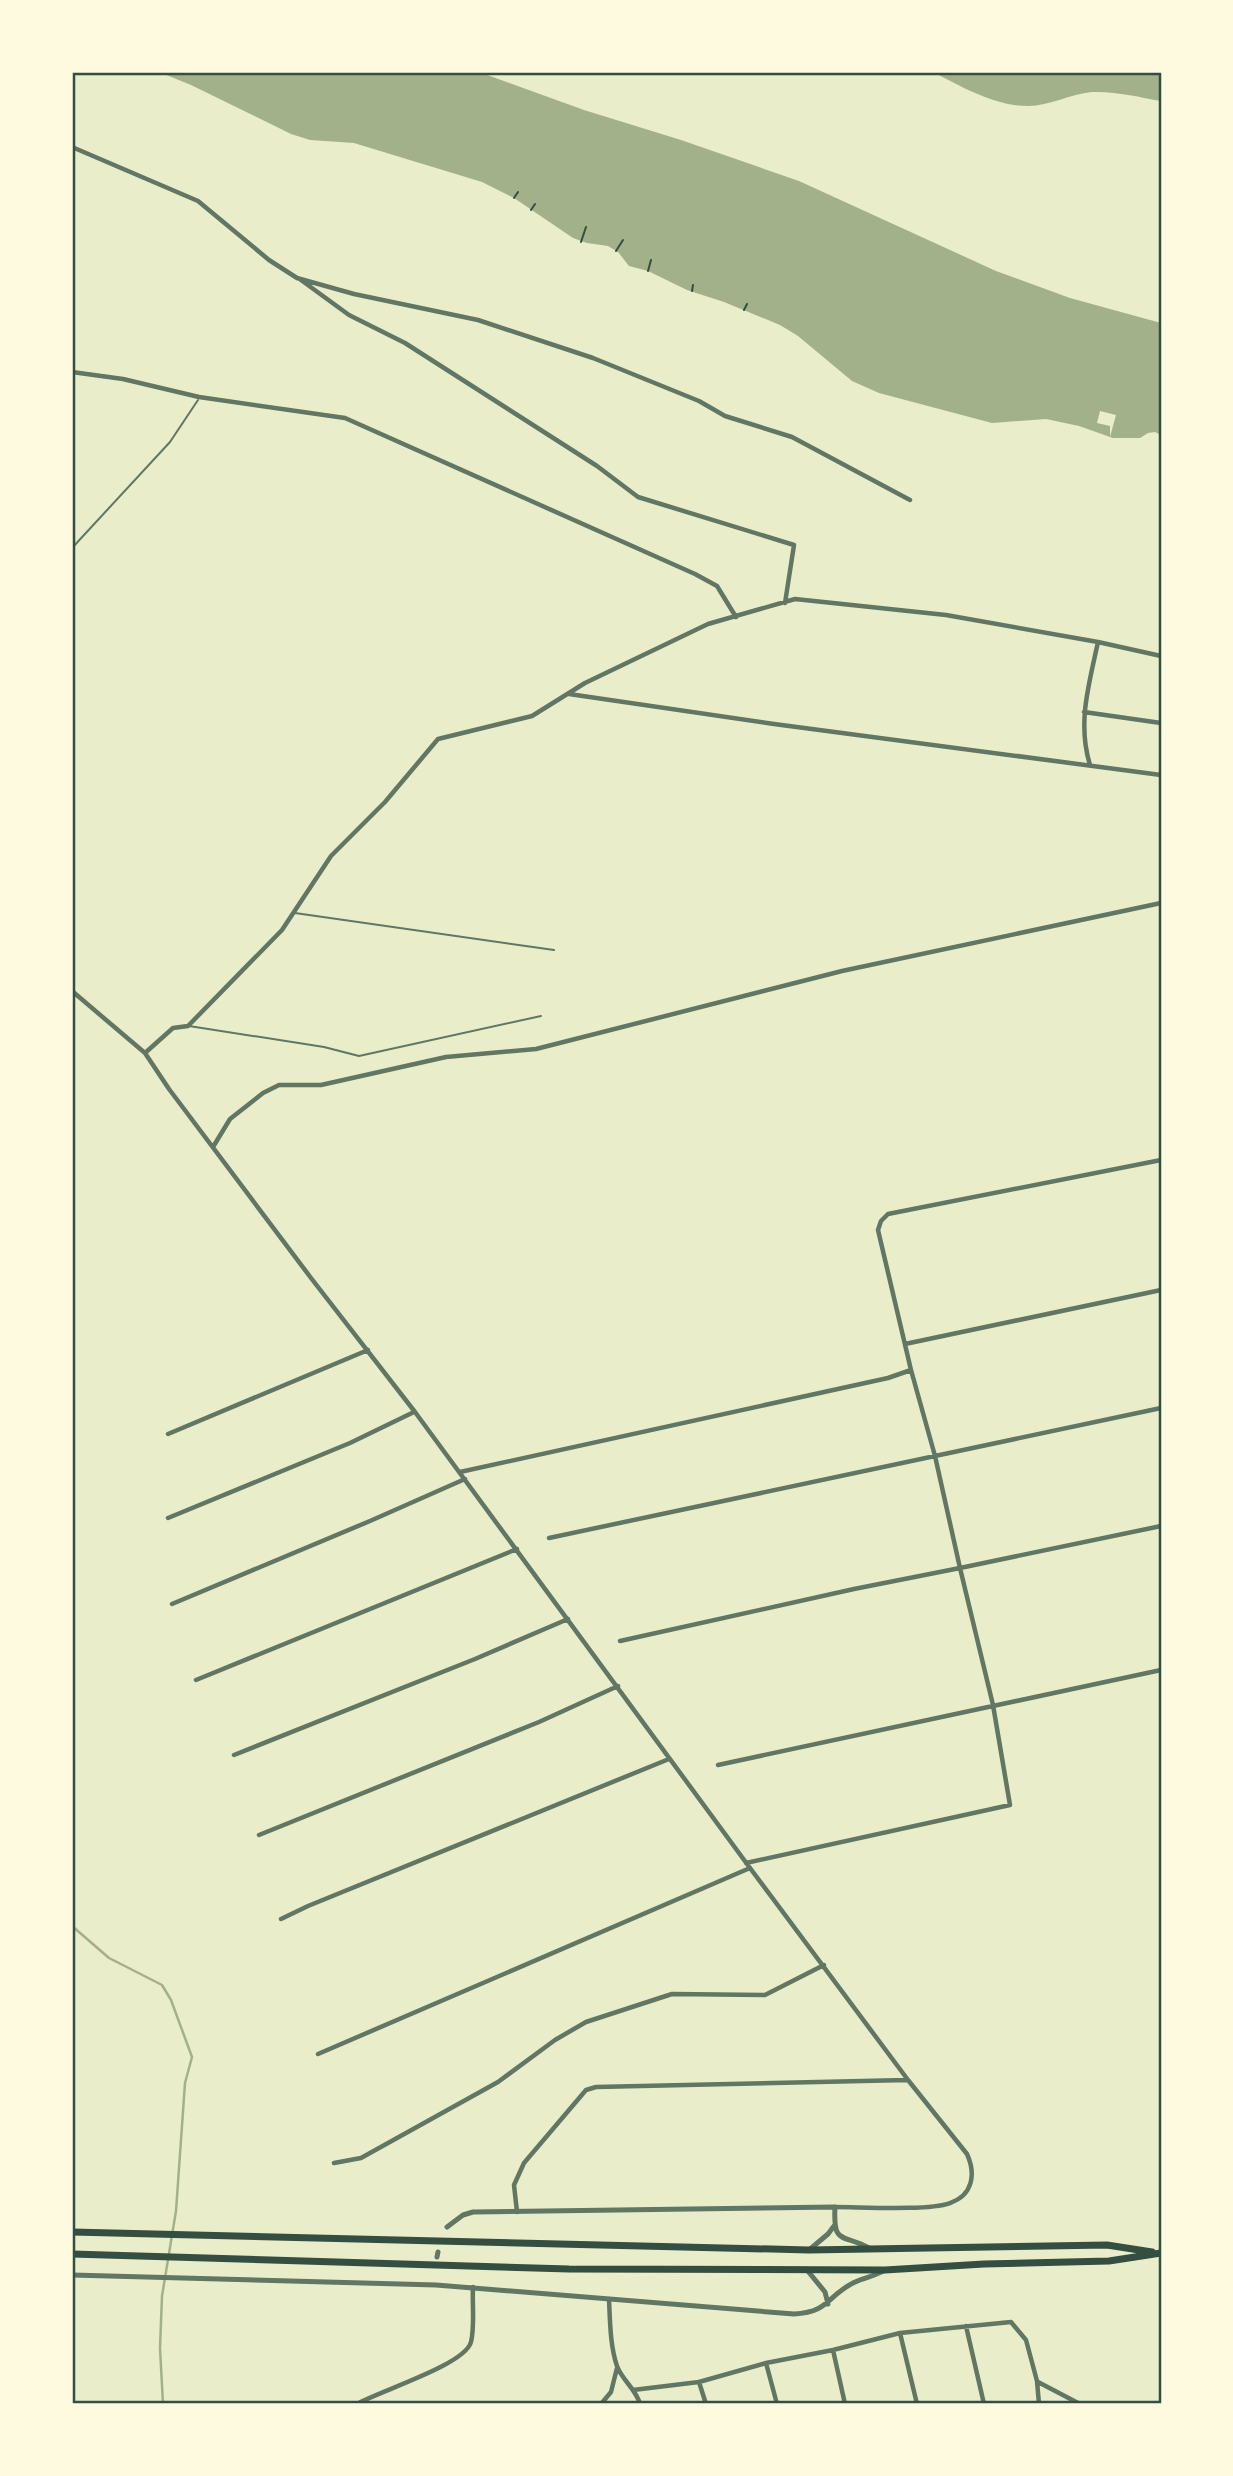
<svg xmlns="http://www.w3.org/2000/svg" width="1233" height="2476" font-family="Overpass,sans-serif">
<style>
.water{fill:#a3b18a}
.pier{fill:#e9edc9}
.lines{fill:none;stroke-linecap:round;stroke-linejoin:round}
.stream{stroke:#a3b18a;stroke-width:2.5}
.path{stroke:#344e41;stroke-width:2}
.service{stroke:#617663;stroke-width:2}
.minor{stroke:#617663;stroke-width:4.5}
.tertiary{stroke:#617663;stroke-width:5}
.primary{stroke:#344e41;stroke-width:7}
.neatline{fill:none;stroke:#344e41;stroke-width:2.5}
</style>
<rect width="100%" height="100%" fill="#e9edc9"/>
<path class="water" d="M 159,72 L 479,72 L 584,110 L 681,140 L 799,181 L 996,271 L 1070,298 L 1161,323 L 1161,435 L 1155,432 L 1148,433 L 1140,438 L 1113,438 L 1079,426 L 1046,419 L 992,423 L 879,393 L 852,381 L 798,336 L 780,325 L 724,302 L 687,290 L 648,271 L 629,266 L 618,252 L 608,246 L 587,243 L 573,238 L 514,198 L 482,182 L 354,143 L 310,140 L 291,134 L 191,85 Z
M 933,72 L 1161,72 L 1161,101 C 1139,97 1115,91 1092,92 C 1070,94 1050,106 1028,106 C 995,106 962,87 933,72 Z"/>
<path class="pier" d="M 1100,411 L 1116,415 L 1110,437 L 1110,426 L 1097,423 Z"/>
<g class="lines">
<path class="stream" d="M 72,1926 L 109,1958 L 162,1985 L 171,2000 L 192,2057 L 185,2083 L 176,2211 L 162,2296 L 160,2348 L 163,2404"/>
<path class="path" d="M 514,198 L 518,192
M 531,210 L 535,204
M 581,242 L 586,227
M 616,251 L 623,240
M 648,271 L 651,260
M 692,291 L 693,285
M 744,310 L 747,304"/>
<path class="service" d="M 72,548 L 170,442 L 198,400
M 295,913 L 554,950
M 189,1026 L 324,1047 L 359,1056 L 541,1016"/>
<path class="minor" d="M 72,147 L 198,201 L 269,260 L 297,278 L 354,294 L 478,320 L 593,358 L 699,401 L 725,416 L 792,437 L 910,500
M 301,280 L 349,315 L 405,343 L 597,466 L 638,497 L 794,545 L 785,603
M 72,372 L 123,379 L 199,397 L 345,418 L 695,574 L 717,586 L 736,617
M 569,694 L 774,724 L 1161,775
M 1084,712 L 1161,723
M 1090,765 C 1077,723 1089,684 1098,642
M 72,991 L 145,1053 L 169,1089 L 311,1278 L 415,1412 L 750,1868 L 908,2080 L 967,2154 C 976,2174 973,2195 950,2203 C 927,2211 863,2207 835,2207
M 145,1053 L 173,1028 L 188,1026 L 282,930 L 331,856 L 385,802 L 438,739 L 532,716 L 585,683 L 708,624 L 795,599 L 946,615 L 1098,642 L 1161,656
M 213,1147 L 230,1119 L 263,1093 L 279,1085 L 321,1085 L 446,1057 L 536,1049 L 842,971 L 1161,903
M 1161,1160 L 888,1214 L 881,1221 L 878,1230 L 911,1370 L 935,1456 L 960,1568 L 1161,1526
M 905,1344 L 1161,1290
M 168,1434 L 368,1350
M 460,1472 L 888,1378 L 911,1370
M 168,1518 L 350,1443 L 414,1412
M 549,1538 L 1161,1408
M 172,1604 L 370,1521 L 465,1479
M 620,1641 L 854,1589 L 960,1568 L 993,1705 L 1010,1805 L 746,1863
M 196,1680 L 517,1549
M 234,1755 L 475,1659 L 568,1619
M 718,1765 L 1161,1670
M 259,1835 L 539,1722 L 618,1686
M 281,1919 L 308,1906 L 669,1759
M 318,2054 L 750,1868
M 334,2163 L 361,2158 L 498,2082 L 555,2040 L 586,2022 L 672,1994 L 765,1995 L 824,1965
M 517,2212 L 514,2185 L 524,2163 L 586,2090 L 596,2087 L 907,2080
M 609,2299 C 610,2320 610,2346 617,2366 C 622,2380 636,2389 640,2404
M 966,2326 L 984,2404
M 900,2333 L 917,2404
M 833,2350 L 845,2404
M 766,2363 L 777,2404
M 699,2382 L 706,2404
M 1038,2382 L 1080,2404
M 633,2390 L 699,2382 L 766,2363 L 833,2350 L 900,2333 L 1011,2322 L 1026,2340 L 1037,2381 L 1039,2404
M 357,2404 C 379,2391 465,2365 471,2342 C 475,2326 472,2304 473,2287
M 601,2404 L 611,2392 L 617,2368"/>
<path class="tertiary" d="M 447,2227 L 463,2215 L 473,2212 L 835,2207 C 833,2246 842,2233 869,2248
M 809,2250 L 828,2234 L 834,2226
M 437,2257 L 438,2252
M 807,2270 L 825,2292 L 828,2304
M 72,2275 L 436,2285 L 794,2314 C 829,2312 826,2297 853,2283 C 864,2277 874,2277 885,2270"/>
<path class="primary" d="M 72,2232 L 809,2250 L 1107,2245 L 1152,2252
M 72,2254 L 569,2269 L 885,2270 L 984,2264 L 1109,2261 L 1161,2253"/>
</g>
<rect width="1233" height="2476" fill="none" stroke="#fefae0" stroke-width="147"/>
<rect x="74" y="74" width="1086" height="2328" class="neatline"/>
</svg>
